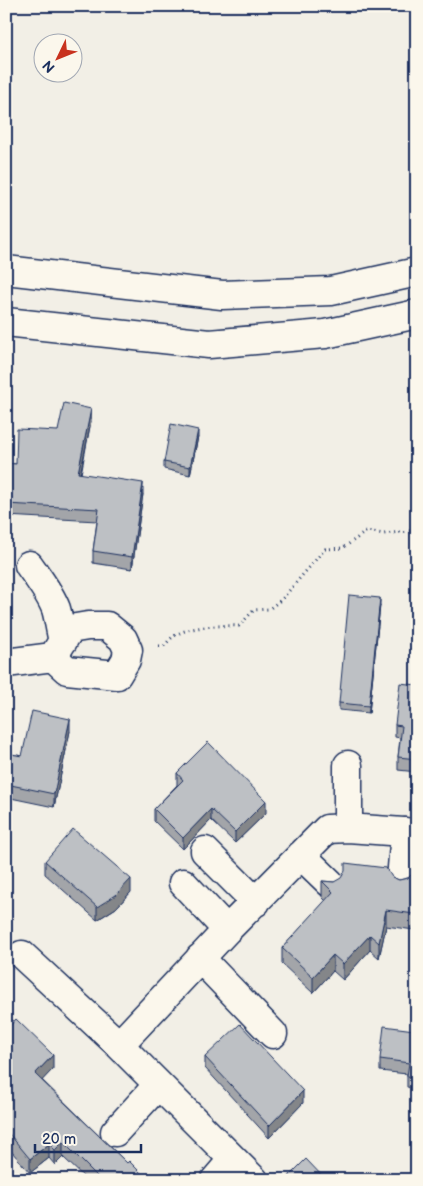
<svg xmlns="http://www.w3.org/2000/svg" width="423" height="1186" font-family="'Balsamiq Sans',sans-serif">
<style>
.lines{fill:none;stroke-linecap:round;stroke-linejoin:round}
.street-casing{stroke:#1b2f5e;stroke-width:31}
.highway-casing{stroke:#1b2f5e;stroke-width:31}
.path{stroke:#1b2f5e;stroke-width:3;stroke-dasharray:1 4;stroke-linecap:butt}
.street{stroke:#fbf7ec;stroke-width:28}
.highway{stroke:#fbf7ec;stroke-width:28}
.wall{fill:#a3a5a9;stroke:#1b2f5e}
.shaded-wall{fill:#848689;stroke:#1b2f5e}
.building{fill:#bdc0c4;stroke:#1b2f5e}
</style>
<rect width="100%" height="100%" fill="#f2efe6"/>
<filter id="ink" filterUnits="userSpaceOnUse"><feTurbulence type="fractalNoise" baseFrequency=".02" numOctaves="2"/><feDisplacementMap in="SourceGraphic" scale="10" xChannelSelector="R" yChannelSelector="G"/><feConvolveMatrix kernelMatrix="1 2 1 2 8 2 1 2 1" color-interpolation-filters="sRGB"/></filter>
<g filter="url(#ink)">
<g class="lines">
<defs>
<path id="street" d="M 29,565 C 38,578 50,593 56,609 C 59,619 60,630 63,641
M 88,626 L 107,626 L 123,639 L 128,650 L 126,660 L 117,675 L 67,670 L 53,657 L 70,629 Z
M 6,663 L 53,657
M 348,828 L 348,765
M 205,851 L 256,902
M 301,855 L 330,883
M 401,880 L 405,832
M 183,883 L 227,930
M 22,955 L 119,1045
M 200,958 L 273,1034
M 115,1132 L 158,1085
M 215,1180 L 233,1159
M 254,1180 L 119,1045 L 227,930 L 327,829 L 348,828 L 417,833"/>
<path id="highway" d="M 6,270 L 222,295 L 331,291 L 417,272
M 6,322 L 209,344 L 325,334 L 417,314"/>
</defs>
<use href="#street" class="street-casing"/>
<use href="#highway" class="highway-casing"/>
<path class="path" d="M 159,646 L 164,646 C 167,643 170,639 173,637 C 186,626 222,625 239,626 L 254,610 L 269,609 L 282,599 L 325,549 L 343,548 L 367,531 L 384,534 L 417,530"/>
<use href="#street" class="street"/>
<use href="#highway" class="highway"/>
</g>
<path class="wall" d="M 91,421 L 81,474 L 143,494 L 132,569 L 93,563 L 93,551 L 97,521 L 6,516 L 6,463 L 16,464 L 58,431 Z
M 198,437 L 190,475 L 164,469 L 164,462 Z
M 380,605 L 369,713 L 339,710 L 339,703 Z
M 417,685 L 417,772 L 398,770 L 398,757 L 400,738 L 395,737 L 395,725 Z
M 70,731 L 54,807 L 6,797 L 6,753 L 22,756 Z
M 177,773 L 266,813 L 235,843 L 211,820 L 183,849 L 154,821 L 154,809 L 177,785 Z
M 45,861 L 131,892 L 116,908 L 97,920 L 45,874 Z
M 417,872 L 414,930 L 386,926 L 379,958 L 370,950 L 343,980 L 333,971 L 313,993 L 282,964 L 282,948 L 326,901 L 322,897 L 322,881 L 334,882 L 392,877 L 399,880 L 408,878 Z
M 417,1015 L 417,1089 L 407,1087 L 407,1074 L 380,1071 L 380,1059 L 414,1030 Z
M 6,1030 L 53,1069 L 42,1080 L 127,1163 L 148,1180 L 87,1180 L 63,1157 L 55,1165 L 49,1158 L 30,1173 L 6,1145 Z
M 205,1057 L 303,1103 L 269,1138 L 205,1068 Z"/>
<path class="shaded-wall" d="M 91,409 L 91,421 L 78,485 L 78,473 Z
M 198,430 L 198,437 L 190,475 L 190,467 Z
M 143,483 L 143,494 L 132,569 L 132,557 Z
M 380,598 L 380,605 L 369,713 L 369,706 Z
M 70,719 L 70,731 L 54,807 L 54,794 Z
M 266,801 L 266,813 L 235,843 L 235,832 Z
M 211,809 L 211,820 L 183,849 L 183,838 Z
M 131,879 L 131,892 L 116,908 L 97,920 L 97,907 Z
M 417,893 L 417,909 L 414,930 L 414,914 Z
M 386,910 L 386,926 L 379,958 L 379,943 Z
M 370,935 L 370,950 L 343,980 L 343,964 Z
M 333,955 L 333,971 L 313,993 L 313,977 Z
M 53,1055 L 53,1069 L 35,1088 L 35,1074 Z
M 303,1091 L 303,1103 L 269,1138 L 269,1126 Z
M 63,1142 L 63,1157 L 55,1165 L 55,1150 Z
M 49,1144 L 49,1158 L 30,1173 L 30,1159 Z"/>
<path class="building" d="M 64,403 L 91,409 L 78,473 L 143,483 L 132,557 L 93,551 L 99,509 L 6,504 L 6,463 L 16,464 L 17,429 L 58,431 Z
M 171,424 L 198,430 L 190,467 L 164,462 Z
M 349,595 L 380,598 L 369,706 L 339,703 Z
M 400,683 L 417,685 L 417,759 L 398,757 L 402,726 L 395,725 Z
M 32,711 L 70,719 L 54,794 L 6,784 L 6,753 L 22,756 Z
M 208,742 L 266,801 L 235,832 L 211,809 L 183,838 L 154,809 L 183,780 L 177,773 Z
M 73,829 L 131,879 L 116,895 L 97,907 L 45,861 Z
M 345,863 L 386,868 L 392,877 L 399,880 L 408,878 L 414,872 L 417,872 L 417,893 L 414,914 L 386,910 L 379,943 L 370,935 L 343,964 L 333,955 L 313,977 L 282,948 L 333,892 L 322,881 L 334,882 L 341,878 L 345,871 Z
M 417,1015 L 417,1077 L 407,1076 L 409,1063 L 380,1059 L 384,1026 L 414,1030 Z
M 16,1019 L 53,1055 L 35,1074 L 127,1163 L 129,1161 L 148,1180 L 101,1180 L 63,1142 L 55,1150 L 49,1144 L 30,1159 L 6,1130 L 6,1030 Z
M 240,1024 L 303,1091 L 269,1126 L 205,1057 Z
M 306,1159 L 326,1180 L 285,1180 Z
M 195,1173 L 202,1180 L 189,1180 Z"/>
</g>
<rect width="423" height="1186" fill="none" stroke="#fbf7ec" stroke-width="25"/>
<rect x="12" y="12" width="398" height="1161" fill="none" stroke="#1b2f5e" stroke-width="2" filter="url(#ink)"/>
<g transform="translate(58 58) rotate(227)"><circle r="24" fill="#fbf7ec" stroke="#a1a7b3"/>
<path d="M0-4L9 19L0 12L-9 19Z" fill="#c8321e"/>
<text y="-8" font-size="14" font-weight="bold" text-anchor="middle" fill="#1b2f5e">N</text>
</g>
<path d="M35 1144v8h106v-8" fill="none" stroke="#1b2f5e" stroke-width="2.5"/>
<text x="42" y="1144" font-size="15" fill="#1b2f5e" stroke="#fbf7ec" stroke-width="4" paint-order="stroke">20 m</text>
</svg>
